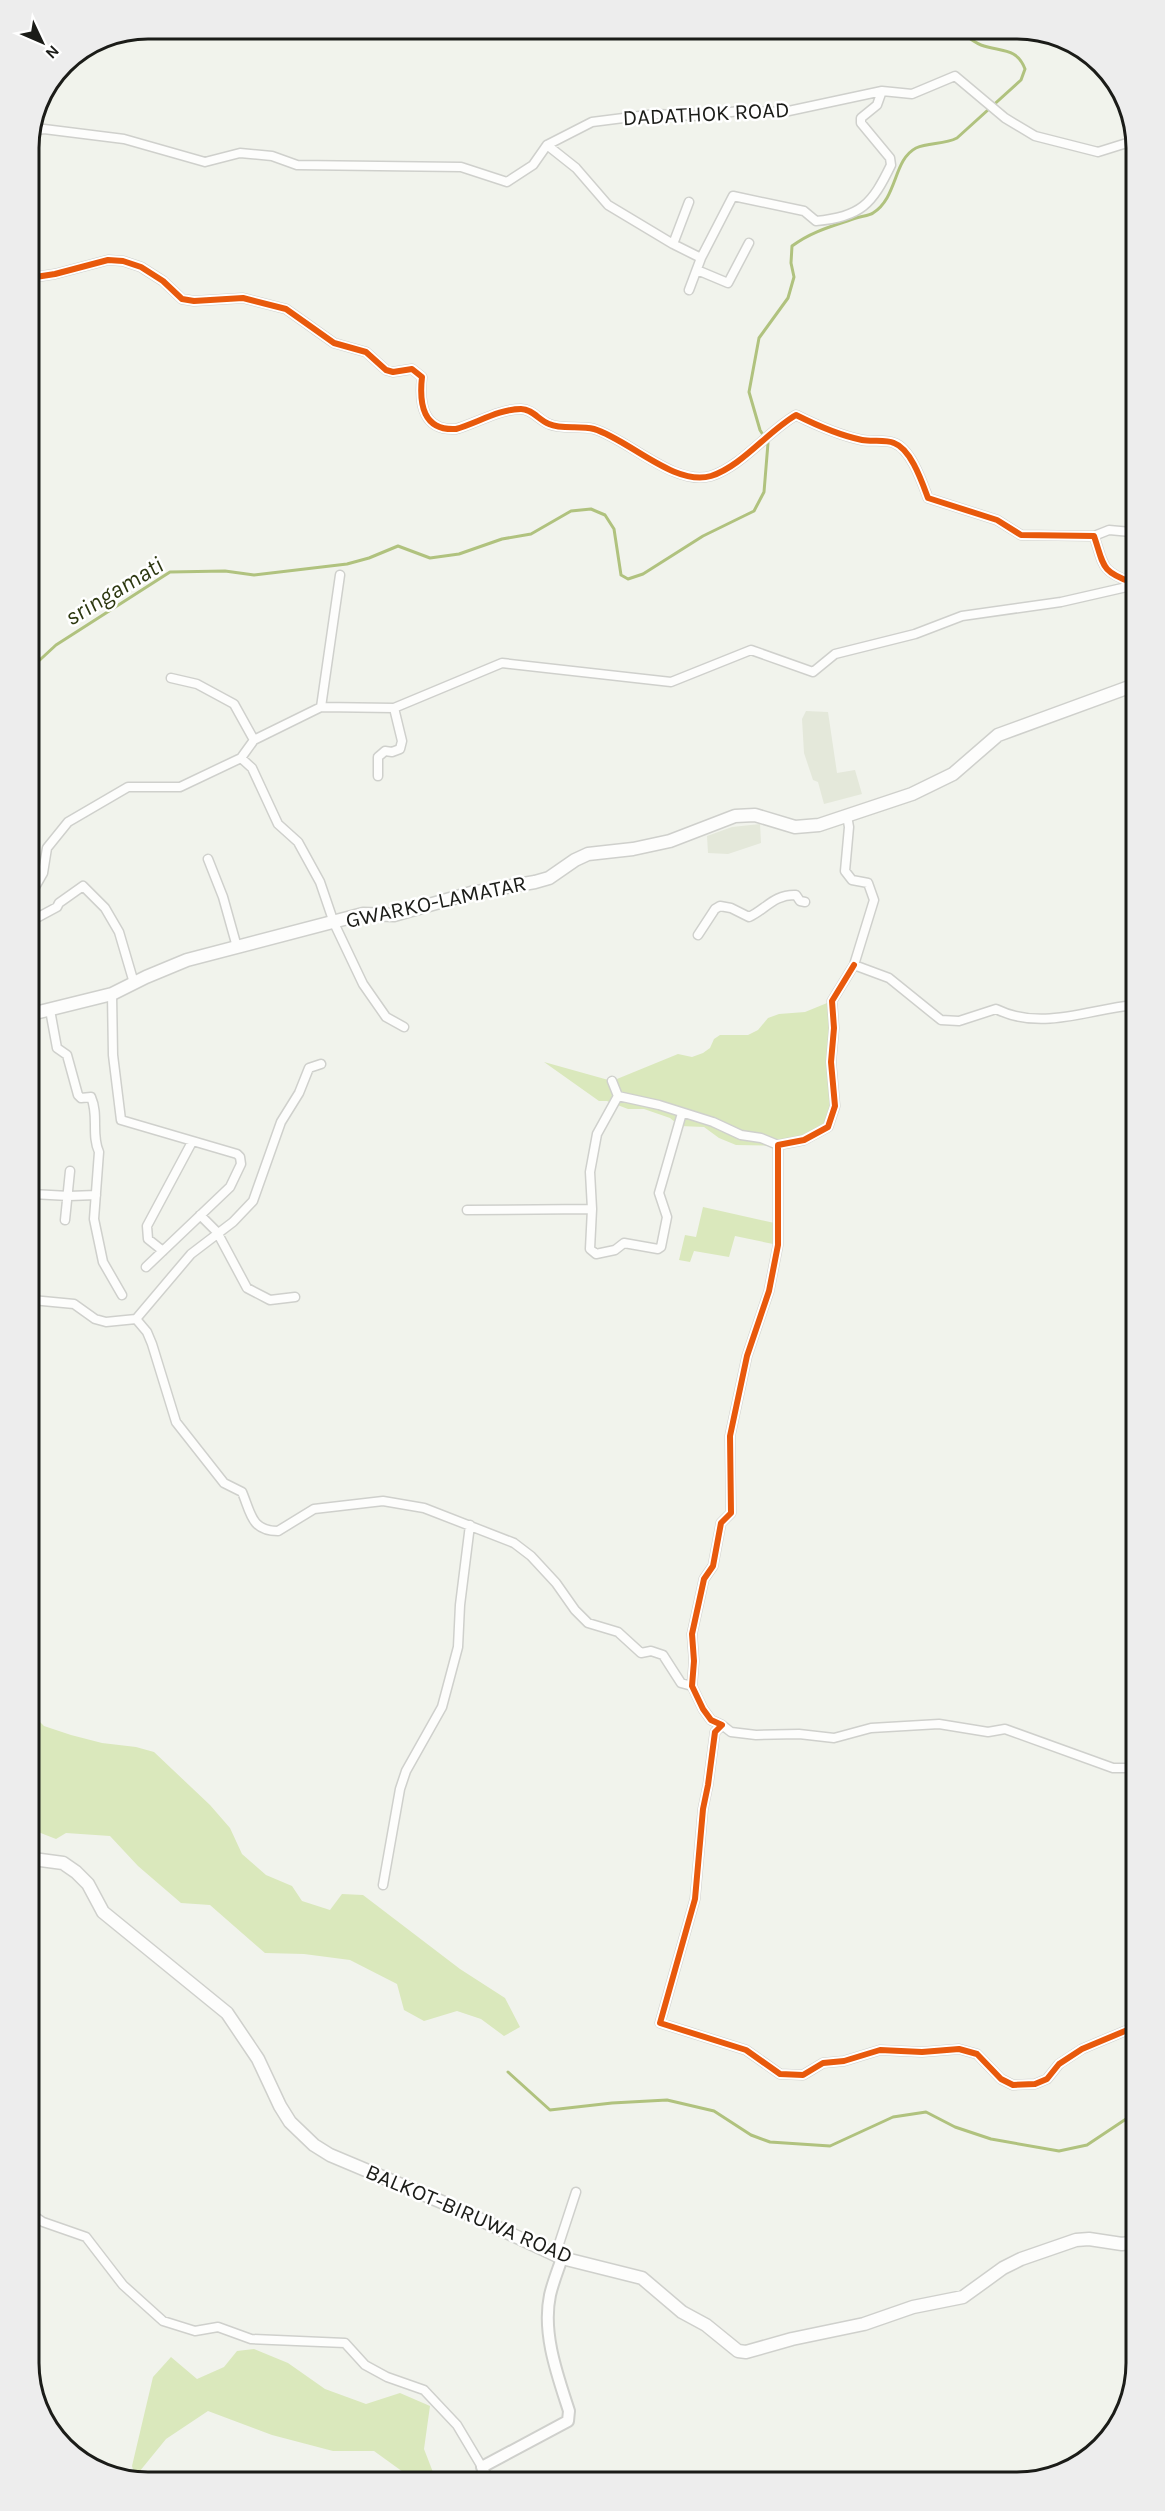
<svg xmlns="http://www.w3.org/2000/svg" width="1165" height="2511" font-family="Karla,sans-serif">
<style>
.built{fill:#e4e8da}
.green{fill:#dae8bc}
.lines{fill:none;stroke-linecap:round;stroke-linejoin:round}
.stream{stroke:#b0c27e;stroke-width:3}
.minor-casing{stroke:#cfd0cc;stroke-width:11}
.tertiary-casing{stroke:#cfd0cc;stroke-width:14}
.secondary-casing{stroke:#cfd0cc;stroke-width:15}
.minor{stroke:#fdfdfc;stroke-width:8}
.tertiary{stroke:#fdfdfc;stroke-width:10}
.secondary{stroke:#fdfdfc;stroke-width:12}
.cycleway-casing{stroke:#fff;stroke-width:10}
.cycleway{stroke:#e8590c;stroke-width:6}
.labels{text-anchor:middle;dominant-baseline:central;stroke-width:5;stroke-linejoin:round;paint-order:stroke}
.street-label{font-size:22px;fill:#1b1c18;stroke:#fff}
.water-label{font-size:24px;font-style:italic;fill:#2c370f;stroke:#fff}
.rim{fill:none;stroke:#1b1c18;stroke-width:3}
</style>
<rect width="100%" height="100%" fill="#f1f3ec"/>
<path class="built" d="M 806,711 L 828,712 L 837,773 L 855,770 L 862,794 L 824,804 L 818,782 L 813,780 L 804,753 L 802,719 Z
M 760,824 L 761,843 L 728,854 L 708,853 L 707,836 L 732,827 Z"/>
<path class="green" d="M 832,1001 L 835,1106 L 828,1127 L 783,1146 L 736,1145 L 719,1138 L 704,1127 L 680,1126 L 670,1118 L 644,1109 L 628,1109 L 607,1101 L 599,1101 L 544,1062 L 612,1081 L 678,1054 L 692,1057 L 703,1053 L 710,1048 L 714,1039 L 720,1035 L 748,1035 L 758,1030 L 768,1018 L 779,1014 L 805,1012 Z
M 703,1207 L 779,1224 L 778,1245 L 735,1236 L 729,1257 L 694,1251 L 690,1262 L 679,1260 L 685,1235 L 696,1237 Z
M 33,1715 L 44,1726 L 71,1735 L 102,1743 L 136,1747 L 154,1752 L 210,1805 L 230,1828 L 242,1854 L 266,1875 L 292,1886 L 302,1901 L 330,1910 L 342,1894 L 363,1895 L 460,1969 L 505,1998 L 520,2027 L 504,2036 L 481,2019 L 457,2011 L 424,2021 L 404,2010 L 397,1984 L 350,1960 L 304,1954 L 265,1953 L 210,1905 L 181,1903 L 138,1866 L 110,1836 L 66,1833 L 56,1839 L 33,1830 Z
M 254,2349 L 288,2363 L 325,2389 L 366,2404 L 400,2393 L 430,2406 L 424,2449 L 436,2480 L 411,2480 L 410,2477 L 374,2451 L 333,2451 L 272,2435 L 208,2411 L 166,2439 L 135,2477 L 132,2466 L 153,2377 L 171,2357 L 197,2379 L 224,2367 L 237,2351 Z"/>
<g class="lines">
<path class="stream" d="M 30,669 L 56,645 L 170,572 L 225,571 L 254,575 L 347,564 L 369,558 L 398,546 L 430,558 L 459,554 L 502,539 L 531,534 L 571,511 L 591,509 L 605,515 L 614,529 L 621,575 L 628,579 L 643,574 L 703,536 L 754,511 L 764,492 L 768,443 L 760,430 L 749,392 L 759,338 L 788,298 L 794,277 L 791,263 L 792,246 C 812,231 833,226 856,218 C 861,216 869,216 873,213 C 898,197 893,160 916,148 C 929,142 944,145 957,138 L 1021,80 L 1025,69 C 1017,47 1000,52 981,45 C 973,42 964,34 957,29
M 508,2072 L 550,2110 L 612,2103 L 667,2100 L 714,2111 L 751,2135 L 770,2142 L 830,2146 L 893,2117 L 926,2112 L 955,2127 L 991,2139 L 1059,2151 L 1087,2145 L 1126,2119 L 1136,2115"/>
<defs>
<path id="minor" d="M 31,131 L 44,129 L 124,139 L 205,162 L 240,153 L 272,156 L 297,165 L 461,167 L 507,182 L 533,165 L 547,145 L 592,122 L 655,114 L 700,116 L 739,111 L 784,112 L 882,91 L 912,94 L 955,76 L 1005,118 L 1035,136 L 1098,152 L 1130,142
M 547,145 L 576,168 L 608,205 L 673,244 L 701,258
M 673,244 L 689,202
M 697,270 L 728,283 L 749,243
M 29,278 L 55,274 L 108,260 L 123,261 L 141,267 L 163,281 L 182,299 L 194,301 L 243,298 L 286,309 L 334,343 L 366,352 L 386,370 L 393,372 L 412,369 L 422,377 C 419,404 423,431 456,429 C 477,423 499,409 521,409 C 532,409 539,420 549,424 C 562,430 580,425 594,429 C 628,439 675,487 711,476 C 742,466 767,432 796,415 C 818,426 838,435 862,440 C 872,442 885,439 894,443 C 911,449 922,482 928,498 L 997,520 L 1021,535 L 1094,536 C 1104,565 1100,571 1131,582
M 689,290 L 701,258 L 733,196 L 804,211 L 816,221 C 861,217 872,204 891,165 L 890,158 L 861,123 L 861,118 L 877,105 L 882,91
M 1094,536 L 1109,530 L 1131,532
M 171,678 L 197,684 L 234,704 L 254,740
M 321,707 L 340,575
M 241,758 L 252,768 L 278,824 L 298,842 L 320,882 L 334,923 L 363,984 L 386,1017 L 404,1027
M 378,776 L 378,757 L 385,751 L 392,752 L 400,749 L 402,741 L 394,708
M 847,816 L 849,827 L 845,871 L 852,880 L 868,883 L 874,900 L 854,965 L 889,978 L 941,1020 L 959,1021 L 996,1009 C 1041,1031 1087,1010 1133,1005
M 208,859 L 223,897 L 237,947
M 31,894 L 43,873 L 47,848 L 68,822 L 128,787 L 180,787 L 241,758 L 254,740 L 321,707 L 394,708 L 502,663 L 671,682 L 751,650 L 813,672 L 835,654 L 915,634 L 962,616 L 1061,602 L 1131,586
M 31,921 L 57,907 L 59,903 L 83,886 L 105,908 L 119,932 L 134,983
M 698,935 L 715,909 L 720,906 L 731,908 L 749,917 C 765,910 774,894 796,895 L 800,901 L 805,902
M 854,965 L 832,1001 L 834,1028 L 831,1062 L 835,1106 L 828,1127 L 804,1140 L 778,1145 L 778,1245 L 769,1291 L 747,1356 L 730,1436 L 731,1513 L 721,1523 L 713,1566 L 704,1579 L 692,1634 L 694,1661 L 692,1686 L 703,1709 L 711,1720 L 722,1725 L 715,1732 L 708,1785 L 703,1809 L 695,1899 L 660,2023 L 746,2050 L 780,2074 L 803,2075 L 823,2063 L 844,2061 L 880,2050 L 922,2052 L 959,2049 L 977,2054 L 1001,2079 L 1013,2085 L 1035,2084 L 1047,2079 L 1059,2064 L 1082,2049 L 1125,2031 L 1136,2030
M 112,994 L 113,1055 L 121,1120 L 237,1154 L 240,1157 L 241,1164 L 230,1187 L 146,1267
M 50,1010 L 57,1048 L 67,1055 L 78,1095 L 81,1098 L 91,1097 C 99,1115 91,1135 99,1152 L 94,1219 L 103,1262 L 122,1295
M 612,1081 L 618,1096 L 659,1105 L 713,1122 L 741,1135 L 761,1138 L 778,1145
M 618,1096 L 597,1134 L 590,1172 L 592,1209 L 590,1249 L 596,1254 L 615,1250 L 624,1243 L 658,1249 L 661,1247 L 667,1217 L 659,1193 L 682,1113
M 32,1191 L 34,1149
M 32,1194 L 69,1196 L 96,1195
M 467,1210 L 592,1209
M 200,1215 L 217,1232 L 247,1288 L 270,1300 L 295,1297
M 65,1220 L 70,1171
M 163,1251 L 148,1239 L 147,1226 L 192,1142
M 32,1300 L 74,1304 L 95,1319 L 106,1322 L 136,1319 L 147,1332 L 152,1344 L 176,1422 L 224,1483 L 242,1492 C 251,1513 251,1531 278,1531 L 314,1509 L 383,1501 L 424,1508 L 514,1543 L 531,1556 L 556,1583 L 575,1610 L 588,1623 L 618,1632 L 641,1653 L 651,1651 L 663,1655 L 681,1683 L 692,1686
M 136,1319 L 191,1254 L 233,1222 L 253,1201 L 281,1122 L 299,1093 L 309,1068 L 321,1064
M 722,1725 L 731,1732 L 756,1735 L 799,1734 L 834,1738 L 871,1728 L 939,1724 L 988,1732 L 1005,1729 L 1113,1768 L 1135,1768
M 383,1885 L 400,1789 L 406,1771 L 442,1707 L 458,1647 L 460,1605 L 470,1525
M 34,2216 L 43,2222 L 86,2237 L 123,2285 L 163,2321 L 195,2331 L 218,2327 L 251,2339 L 345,2343 L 365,2365 L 387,2377 L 424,2390 L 457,2425 L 482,2467
M 555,2256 L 576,2192"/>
<path id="tertiary" d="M 487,2480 L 482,2467 L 568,2421 L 569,2411 C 557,2374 542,2333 550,2295 C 553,2282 558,2270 562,2258"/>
<path id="secondary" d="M 31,1014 L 112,994 L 146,977 L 187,960 L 363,914 L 394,915 L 471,893 L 535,882 L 549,878 L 575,860 L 588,854 L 633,849 L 670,841 L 735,816 L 755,815 L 795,827 L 819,825 L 912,794 L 953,774 L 998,735 L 1132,686
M 33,1859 L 63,1863 L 76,1872 L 88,1884 L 103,1912 L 227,2013 L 258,2059 L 280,2106 L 290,2122 L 314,2145 L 330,2155 L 449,2205 L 562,2258 L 642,2278 L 682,2312 L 706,2325 L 738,2351 L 746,2352 L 792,2339 L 864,2324 L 913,2307 L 963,2297 L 1003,2268 L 1021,2259 L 1076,2240 L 1089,2239 L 1122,2244 L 1136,2242"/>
</defs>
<use href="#minor" class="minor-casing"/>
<use href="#tertiary" class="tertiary-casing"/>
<use href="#secondary" class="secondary-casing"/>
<use href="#minor" class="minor"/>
<use href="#tertiary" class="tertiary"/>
<use href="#secondary" class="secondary"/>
<defs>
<path id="cycleway" d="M 29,278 L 55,274 L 108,260 L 123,261 L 141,267 L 163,281 L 182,299 L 194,301 L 243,298 L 286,309 L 334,343 L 366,352 L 386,370 L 393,372 L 412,369 L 422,377 C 419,404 423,431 456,429 C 477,423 499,409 521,409 C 532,409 539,420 549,424 C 562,430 580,425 594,429 C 628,439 675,487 711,476 C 742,466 767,432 796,415 C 818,426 838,435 862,440 C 872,442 885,439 894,443 C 911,449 922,482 928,498 L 997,520 L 1021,535 L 1094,536 C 1104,565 1100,571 1131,582
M 854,965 L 832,1001 L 834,1028 L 831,1062 L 835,1106 L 828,1127 L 804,1140 L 778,1145 L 778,1245 L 769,1291 L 747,1356 L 730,1436 L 731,1513 L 721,1523 L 713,1566 L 704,1579 L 692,1634 L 694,1661 L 692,1686 L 703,1709 L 711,1720 L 722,1725 L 715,1732 L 708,1785 L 703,1809 L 695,1899 L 660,2023 L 746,2050 L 780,2074 L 803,2075 L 823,2063 L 844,2061 L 880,2050 L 922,2052 L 959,2049 L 977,2054 L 1001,2079 L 1013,2085 L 1035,2084 L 1047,2079 L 1059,2064 L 1082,2049 L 1125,2031 L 1136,2030"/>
</defs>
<use href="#cycleway" class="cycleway-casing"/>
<use href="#cycleway" class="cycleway"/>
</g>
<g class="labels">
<g class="street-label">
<text transform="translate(706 114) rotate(-3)">DADATHOK ROAD</text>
<text transform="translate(436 902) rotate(-12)">GWARKO-LAMATAR</text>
<text transform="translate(469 2214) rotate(23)">BALKOT-BIRUWA ROAD</text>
</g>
<g class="water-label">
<text transform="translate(114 591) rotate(-31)">sringamati</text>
</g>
</g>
<path d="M0 0H1165V2511H0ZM148 39H1017A109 109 0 0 1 1126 148V2363A109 109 0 0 1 1017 2472H148A109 109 0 0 1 39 2363V148A109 109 0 0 1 148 39Z" fill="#ededed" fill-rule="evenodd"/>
<path class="rim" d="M148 39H1017A109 109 0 0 1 1126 148V2363A109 109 0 0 1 1017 2472H148A109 109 0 0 1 39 2363V148A109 109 0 0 1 148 39Z"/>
<g transform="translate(42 42) rotate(134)" stroke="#ffffff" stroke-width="4.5" paint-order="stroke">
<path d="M0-4.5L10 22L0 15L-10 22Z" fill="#1b1c18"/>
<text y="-9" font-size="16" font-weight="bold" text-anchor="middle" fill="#1b1c18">N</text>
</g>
</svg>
